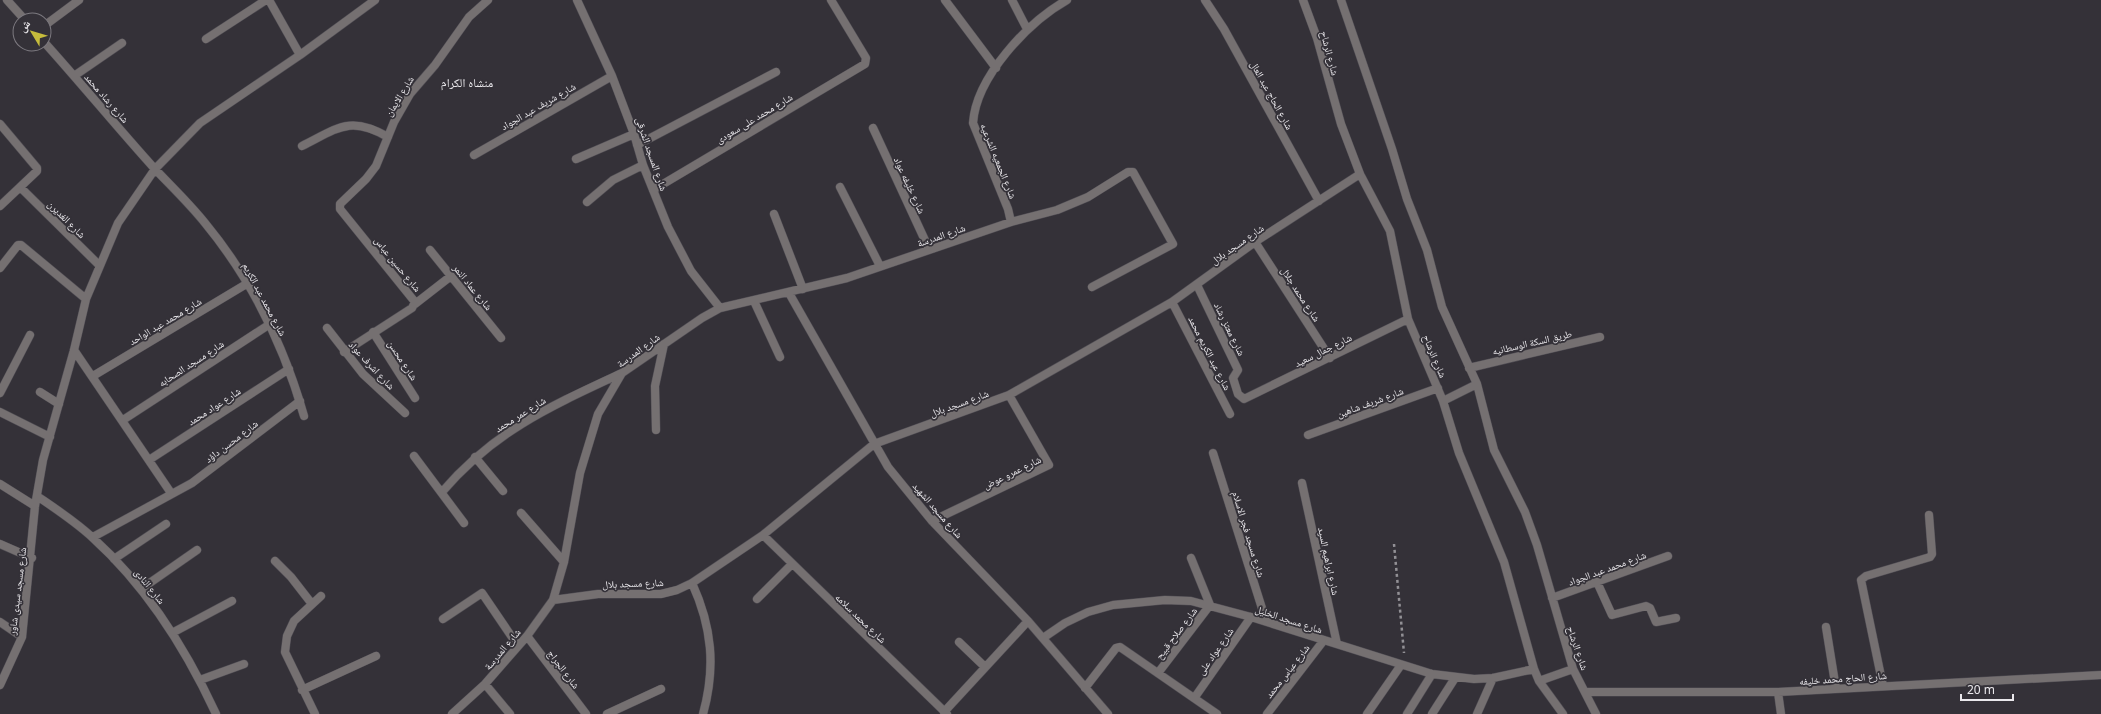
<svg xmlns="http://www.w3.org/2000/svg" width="2101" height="714" font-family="'Noto Sans','Noto Naskh Arabic',sans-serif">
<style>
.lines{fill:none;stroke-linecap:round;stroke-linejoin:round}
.street-casing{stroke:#514e55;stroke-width:9}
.path{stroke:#929095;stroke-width:2.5;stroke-dasharray:3 3;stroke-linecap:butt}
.street{stroke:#757071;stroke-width:8}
.labels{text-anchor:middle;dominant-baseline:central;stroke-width:3.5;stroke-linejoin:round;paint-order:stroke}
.street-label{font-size:10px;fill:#eae8ec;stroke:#343138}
.quarter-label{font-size:12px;fill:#eae8ec;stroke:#343138}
</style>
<rect width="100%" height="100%" fill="#343138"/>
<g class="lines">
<defs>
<path id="street" d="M 7,0 L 25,20
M 269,0 L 300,55
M 577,0 L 612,76 L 634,134 L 643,165 L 668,227 L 691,271 L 720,308
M 945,0 L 996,68
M 1012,0 L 1027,29
M 1205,0 L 1224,29 L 1319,201
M 1303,0 L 1317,38 L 1341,124 L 1360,174 L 1390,231 L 1408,319 L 1443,401 L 1459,453 L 1504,562 L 1534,669 L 1539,681 L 1563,714
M 1341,0 L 1392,149 L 1407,199 L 1427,250 L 1442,307 L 1477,384 L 1494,450 L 1525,512 L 1537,545 L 1573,669 L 1596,714
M 44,26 L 79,0
M 206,39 L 266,0
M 44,42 C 81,83 116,126 154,168 C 171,186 189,203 205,223 C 252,280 284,346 304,416
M 74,76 L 122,43
M 0,124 L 37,168 L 37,171 L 0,206
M 873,128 L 929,249
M 637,145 L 776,72
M 302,146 C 338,128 350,115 388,137
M 474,155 L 612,76
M 576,159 L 634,134
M 20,187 L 99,265
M 840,187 L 880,266
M 653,190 L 865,64 L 866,58 L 831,0
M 587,202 L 613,180 L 643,165
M 774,214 L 803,289
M 1011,222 L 1008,209 L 973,123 C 976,77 1028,22 1067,0
M 1255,242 L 1330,358
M 430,250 L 501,338
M 0,268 L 18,245 L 21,245 L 86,299
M 1197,285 L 1238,370 L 1233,378 L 1238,394 L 1244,399 L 1408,319
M 789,293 L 888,467 L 932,521 L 1028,621 L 1108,714
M 754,301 L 780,357
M 1172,302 L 1230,414
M 415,304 L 451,276
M 327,328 L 363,374 L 405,413
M 373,332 L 415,398
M 74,350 L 171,493
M 344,352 L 412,308 L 415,302 L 340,209 L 340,204 L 366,179 L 376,166 L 394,122 L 410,94 L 435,65 L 469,17 L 488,0
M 1469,368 L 1600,337
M 93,376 L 248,283
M 40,392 L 59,404
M 0,393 L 30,335
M 1443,401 L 1477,384
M 0,412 L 50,437
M 123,420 L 270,324
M 656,430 L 655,386 L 664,344
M 1308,435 L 1438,388
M 1213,453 L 1266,621
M 414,456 L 464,523
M 475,457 L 503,491
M 149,460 L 289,369
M 1302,483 L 1337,644
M 0,484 L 35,506
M 442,492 C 494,431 551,406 622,373
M 37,496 C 56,509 76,522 93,538 C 147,587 186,649 216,714
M 521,513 L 564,562
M 932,521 L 1049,465 L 1009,395
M 763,535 L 947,714
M 93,537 L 192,483 L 300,401
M 0,544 L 32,558
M 114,559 L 166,524
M 275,561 L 291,577 L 312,604
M 1597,582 L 1612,615 L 1646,606 L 1650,608 L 1656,622 L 1676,618
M 692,583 C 712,627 716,667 703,714
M 141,589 L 197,550
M 1552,598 L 1668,556
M 757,599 L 792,564
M 553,600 L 598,594 L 661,594 L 677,590 L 692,583 L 763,535 L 874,444 L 1009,395 L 1172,302 L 1255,242 L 1360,174
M 443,619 L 482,593 L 518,646
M 0,622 L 22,637
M 1826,627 L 1836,689
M 172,633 L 232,601
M 527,636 L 586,714
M 1043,638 L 1065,623 L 1088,612 L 1113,605 L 1165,600 L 1191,601 L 1251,617 L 1432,674 L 1474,679 L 1493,678 L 1534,669
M 959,642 L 985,667
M 1158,673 L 1210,605 L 1191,558
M 200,680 L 244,664
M 1539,681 L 1573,669
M 485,684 L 510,714
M 0,685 L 22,637 L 35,506 L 43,460 L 74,350 L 86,299 L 118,223 L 155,169 L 200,123 L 300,55 L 375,0
M 1883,686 L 1861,580 L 1866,576 L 1930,557 L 1932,554 L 1929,515
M 1085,688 L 1116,648 L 1120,647 L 1217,714
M 302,690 L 376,656
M 1586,692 L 1778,692 L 2101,675
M 1778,692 L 1781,714
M 1195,697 L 1251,617
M 944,712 L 1028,621
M 315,714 L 285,652 L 287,636 L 294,621 L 321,596
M 452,714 L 485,684 L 527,636 L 553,600 L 564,562 L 580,473 L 598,414 L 622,373 L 702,318 L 720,308 L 847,278 L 1011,222 L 1057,210 L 1088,197 L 1128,172 L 1133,172 L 1173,244 L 1092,287
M 607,714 L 661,689
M 1267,714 L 1324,640
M 1367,714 L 1401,665
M 1407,714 L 1432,674
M 1432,714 L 1455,678
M 1477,714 L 1493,678"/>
</defs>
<use href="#street" class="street-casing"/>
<path class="path" d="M 1394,544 L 1404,653"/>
<use href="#street" class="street"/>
</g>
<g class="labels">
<g class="street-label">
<text transform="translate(1330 53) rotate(75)">شارع الرشاح</text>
<text transform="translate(1272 95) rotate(61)">شارع الحاج عبد العال</text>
<text transform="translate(399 96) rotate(-58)">شارع الايمان</text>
<text transform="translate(107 98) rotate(49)">شارع رشاد محمد</text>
<text transform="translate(538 106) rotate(-30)">شارع شريف عبد الجواد</text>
<text transform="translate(754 118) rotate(-31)">شارع محمد على سعودى</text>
<text transform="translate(652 154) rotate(71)">شارع المسجد الشرقى</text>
<text transform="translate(999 161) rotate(68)">شارع الجمعيه الشرعيه</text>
<text transform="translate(910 185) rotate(65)">شارع خليفه عواد</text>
<text transform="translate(67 219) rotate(45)">شارع الغديرن</text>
<text transform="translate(941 235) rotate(-19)">شارع المدرسة</text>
<text transform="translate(1237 244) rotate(-35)">شارع مسجد بلال</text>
<text transform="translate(398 264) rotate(51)">شارع حسين عباس</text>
<text transform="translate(473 287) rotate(51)">شارع عماد النمر</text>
<text transform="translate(1301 294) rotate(57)">شارع محمد جلال</text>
<text transform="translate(265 299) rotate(62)">شارع محمد عبد الكريم</text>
<text transform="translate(165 321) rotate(-31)">شارع محمد عبد الواحد</text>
<text transform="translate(1230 329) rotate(64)">شارع معتز رشاد</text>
<text transform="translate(1532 342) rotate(-13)">طريق السكة الوسطانيه</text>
<text transform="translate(638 350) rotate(-36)">شارع المدرسة</text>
<text transform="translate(1323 350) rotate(-26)">شارع جمال سعيد</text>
<text transform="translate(1210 353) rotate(63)">شارع عبد الكريم محمد</text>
<text transform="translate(1435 356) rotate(67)">شارع الرشاح</text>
<text transform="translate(403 360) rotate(57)">شارع محسن</text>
<text transform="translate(191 363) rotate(-33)">شارع مسجد الصحابه</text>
<text transform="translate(372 365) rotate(47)">شارع اشرف عواد</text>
<text transform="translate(1370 402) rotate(-20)">شارع شريف شاهين</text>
<text transform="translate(959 403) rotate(-20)">شارع مسجد بلال</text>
<text transform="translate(214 406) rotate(-33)">شارع عواد محمد</text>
<text transform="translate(520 414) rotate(-32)">شارع عمر محمد</text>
<text transform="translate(231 441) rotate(-37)">شارع محسن داؤد</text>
<text transform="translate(1012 472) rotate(-26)">شارع عمرو عوض</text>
<text transform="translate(938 510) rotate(49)">شارع مسجد الشهيد</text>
<text transform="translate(1249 534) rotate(73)">شارع مسجد فجر الاسلام</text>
<text transform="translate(1329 561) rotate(78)">شارع ابراهيم السيد</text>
<text transform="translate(1607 568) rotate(-20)">شارع محمد عبد الجواد</text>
<text transform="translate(633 583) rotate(-2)">شارع مسجد بلال</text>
<text transform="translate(150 586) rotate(51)">شارع النادى</text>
<text transform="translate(17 591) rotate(-83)">شارع مسجد سيدى شاور</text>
<text transform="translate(861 618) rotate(44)">شارع محمد سلامه</text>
<text transform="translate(1289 619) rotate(18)">شارع مسجد الخليل</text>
<text transform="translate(1176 633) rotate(-53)">شارع صلاح قبيح</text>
<text transform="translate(1578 648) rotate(71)">شارع الرشاح</text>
<text transform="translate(502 649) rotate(-50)">شارع المدرسة</text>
<text transform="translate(1215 651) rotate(-55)">شارع عواد على</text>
<text transform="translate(564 669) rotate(53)">شارع الجراج</text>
<text transform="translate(1287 671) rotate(-52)">شارع عباس محمد</text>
<text transform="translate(1843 678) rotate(-4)">شارع الحاج محمد خليفه</text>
</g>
<g class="quarter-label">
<text x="467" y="82">منشاه الكرام</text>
</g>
</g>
<g transform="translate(32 32) rotate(308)"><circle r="19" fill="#343138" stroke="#7d7a80"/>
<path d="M0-3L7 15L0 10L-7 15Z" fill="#c6bc3c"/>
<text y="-6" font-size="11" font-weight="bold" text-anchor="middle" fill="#eae8ec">ش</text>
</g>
<path d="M1961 694v6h52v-6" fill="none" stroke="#eae8ec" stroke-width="2"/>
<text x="1967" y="694" font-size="12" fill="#eae8ec" stroke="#343138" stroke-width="3" paint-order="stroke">20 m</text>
</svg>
